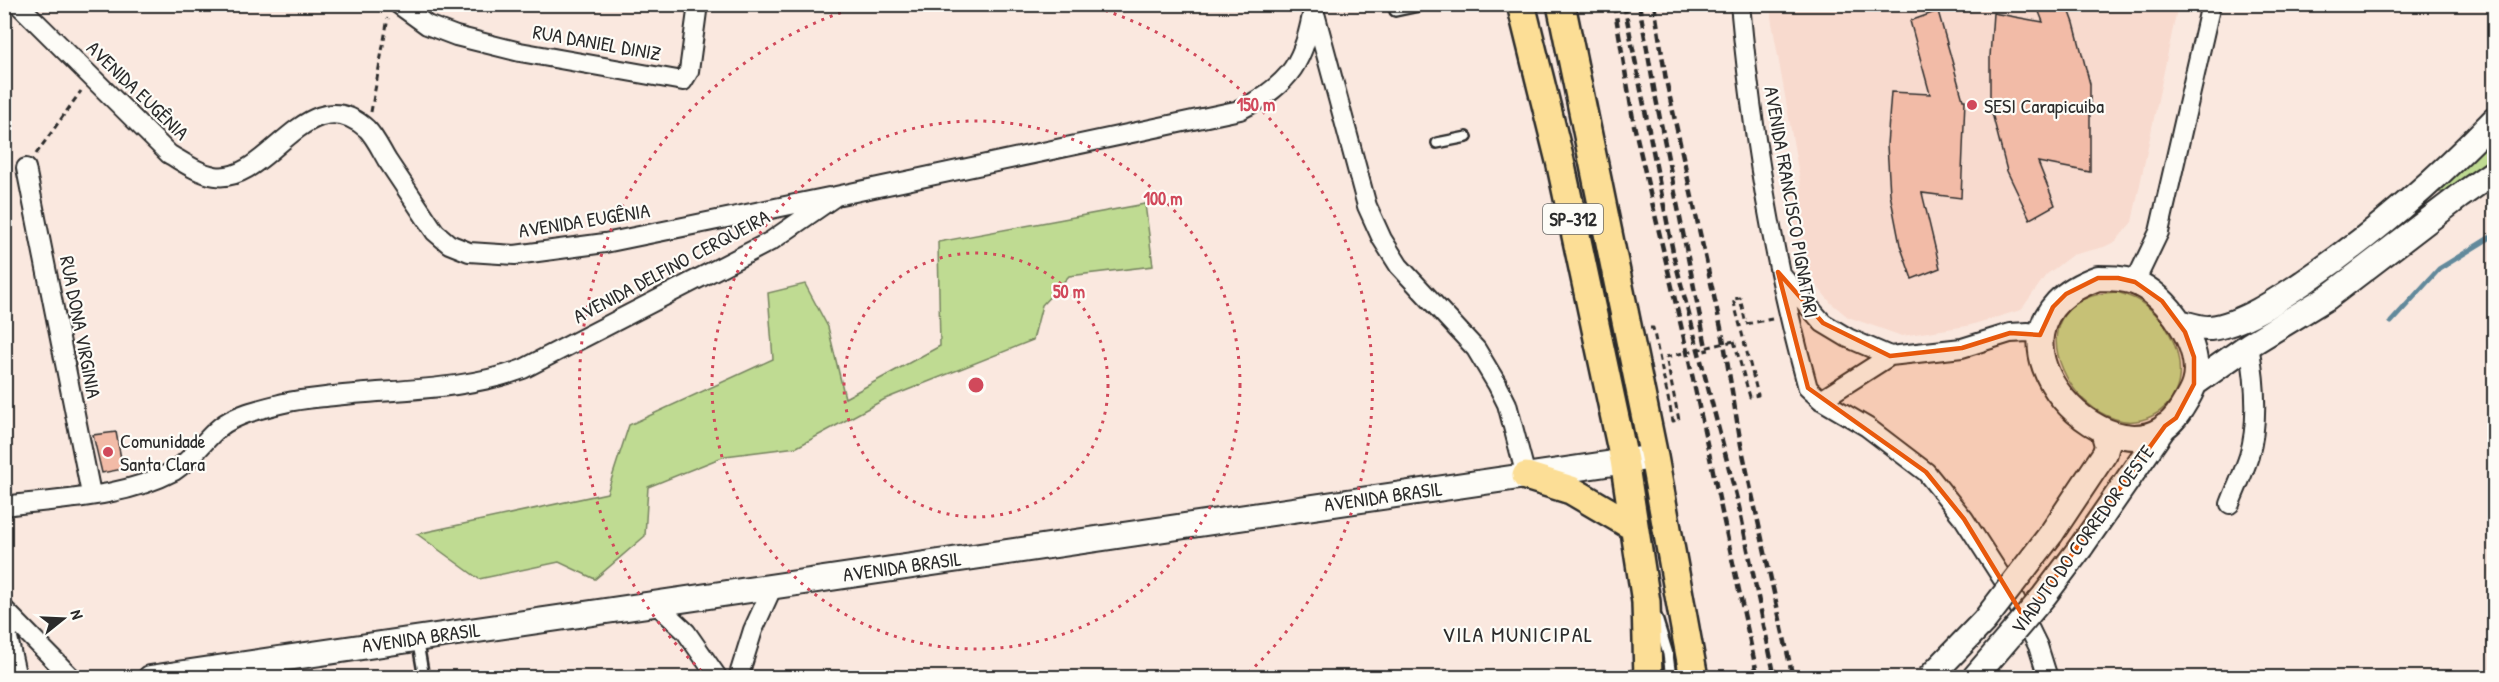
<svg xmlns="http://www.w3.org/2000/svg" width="2499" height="682" font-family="'Patrick Hand',sans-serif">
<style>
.built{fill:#f8dace}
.green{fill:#bfdb92;stroke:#75835e;stroke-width:1.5}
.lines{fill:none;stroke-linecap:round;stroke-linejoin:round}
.stream{stroke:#62899b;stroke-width:5}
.building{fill:#f2bba7;stroke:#2b2b2b;stroke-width:1.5}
.lane-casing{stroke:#2b2b2b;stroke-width:14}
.street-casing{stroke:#2b2b2b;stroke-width:22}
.secondary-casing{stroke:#2b2b2b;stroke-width:28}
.primary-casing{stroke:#2b2b2b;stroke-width:32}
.path{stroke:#2b2b2b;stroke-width:3;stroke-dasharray:6 4.5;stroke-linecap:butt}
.lane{stroke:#fdfcf7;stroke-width:9}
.street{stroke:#fdfcf7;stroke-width:18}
.secondary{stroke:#fdfcf7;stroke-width:24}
.primary{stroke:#fcde96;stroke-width:27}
.rail{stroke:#2b2b2b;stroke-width:4.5;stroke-dasharray:9 4.5;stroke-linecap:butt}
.secondary-bridge-casing{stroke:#2b2b2b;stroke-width:28;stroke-linecap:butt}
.path-bridge{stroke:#2b2b2b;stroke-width:3;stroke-dasharray:6 4.5;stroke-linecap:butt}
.secondary-bridge{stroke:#fdfcf7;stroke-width:24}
.marked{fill:#e8590c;fill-opacity:0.2;stroke:#e8590c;stroke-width:4.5;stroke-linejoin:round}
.ring{fill:none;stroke:#d1495b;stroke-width:3;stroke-dasharray:3 6}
.poi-dot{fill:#d1495b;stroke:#fdfcf7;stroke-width:2}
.labels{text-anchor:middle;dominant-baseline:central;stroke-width:4.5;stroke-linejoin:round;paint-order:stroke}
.shield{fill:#fdfcf7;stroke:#6a6a68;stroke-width:1.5}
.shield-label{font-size:18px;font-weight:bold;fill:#2b2b2b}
.street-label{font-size:20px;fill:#2b2b2b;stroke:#fdfcf7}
.poi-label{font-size:20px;fill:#2b2b2b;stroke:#fdfcf7;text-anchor:start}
.quarter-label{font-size:22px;letter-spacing:1.5px;fill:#2b2b2b;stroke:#fdfcf7}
.centre{fill:#d1495b;stroke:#fdfcf7;stroke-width:3}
.ring-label{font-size:18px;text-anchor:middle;font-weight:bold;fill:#d1495b;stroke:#fdfcf7;stroke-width:4.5;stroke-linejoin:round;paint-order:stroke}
</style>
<rect width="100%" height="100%" fill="#fae8df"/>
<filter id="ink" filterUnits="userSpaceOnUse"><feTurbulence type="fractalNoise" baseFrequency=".0167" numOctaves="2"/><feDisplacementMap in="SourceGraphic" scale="12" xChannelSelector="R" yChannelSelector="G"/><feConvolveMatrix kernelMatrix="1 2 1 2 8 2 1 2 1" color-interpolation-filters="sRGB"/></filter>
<g filter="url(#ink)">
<path class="built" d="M 1771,4 L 2178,5 L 2132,222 L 2116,241 L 2104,247 L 2072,255 L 2046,275 L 2021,310 L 1967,326 L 1902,336 L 1848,317 L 1831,303 L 1817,286 L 1806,266 L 1798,245 L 1785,196 L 1802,192 L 1771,17 Z"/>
<path class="green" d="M 2494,130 L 2494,159 L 2444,192 L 2436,192 Z
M 1145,204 L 1153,266 L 1069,276 L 1042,305 L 1033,340 L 885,399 L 797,447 L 725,456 L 648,487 L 645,536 L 595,579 L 559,562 L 479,579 L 417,534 L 607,493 L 629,425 L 773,359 L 768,293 L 805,284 L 828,327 L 845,398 L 940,346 L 938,242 Z
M 2117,292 C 2126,295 2134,297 2142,303 C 2179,326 2199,393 2152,416 C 2082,451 1996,298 2117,292 Z
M 292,664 L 293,677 L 206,678 Z"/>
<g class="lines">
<path class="stream" d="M 2391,322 L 2439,269 L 2494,235"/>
</g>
<path class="building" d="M 2036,4 L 2067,4 L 2074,23 L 2090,84 L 2090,172 L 2038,162 L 2055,205 L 2030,219 L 2007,171 L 1992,113 L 1990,113 L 1990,57 L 1993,13 L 2043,22 Z
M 1938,11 L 1963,100 L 1965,100 L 1961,198 L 1922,193 L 1940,268 L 1912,279 L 1900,245 L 1890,194 L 1887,145 L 1891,92 L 1930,94 L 1910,21 Z
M 116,432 L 123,469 L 102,473 L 93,435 Z"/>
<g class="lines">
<defs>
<path id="lane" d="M 1395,11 L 1428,4
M 1437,143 L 1467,137
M 1657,618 L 1668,654 L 1671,678
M 417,638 L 424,678"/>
<path id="street" d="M 18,4 L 169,154 C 183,162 198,173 215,176 C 268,185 308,75 367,129 C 375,137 381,150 387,160 C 403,184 419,208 435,232 L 449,244 L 469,252 L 515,255 L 605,243 L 829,197
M 398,4 L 427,25 L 456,36 L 520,52 L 683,81 L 689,71 L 698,4
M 1740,4 C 1752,134 1773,262 1808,388 L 1821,400 L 1867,427 L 1926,472 L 1964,519 L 2013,595 L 2038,646 L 2048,678
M 1313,6 L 1367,206 L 1382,239 L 1399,266 L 1476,349 L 1497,384 L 1507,404 L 1526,476
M 26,168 L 91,494
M 1782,276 L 1823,323 L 1848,338 L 1890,356 L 1962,348 L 2010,333 L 2028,332 L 2040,335
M 2135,282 L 2159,232 L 2211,4
M 1821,400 L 1890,356
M 2230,504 C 2236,488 2244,472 2249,456 C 2259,422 2255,378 2249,345
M 4,506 C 60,499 123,498 174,471 C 192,460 204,440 220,427 C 236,414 264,408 284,403 C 300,399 317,398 334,396 C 396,389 463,391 523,369 L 771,241 L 836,196 L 1240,110 C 1292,83 1304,62 1314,4
M 654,602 L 686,632 L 718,678
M 4,609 L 72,678
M 4,620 L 17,678
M 738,678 L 753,630 L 774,584"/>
<path id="secondary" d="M 2098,278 C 2110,278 2122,278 2134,282 C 2167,294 2205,348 2194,384 C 2192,392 2186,401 2181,409 C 2123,504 1952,330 2098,278 Z
M 2179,322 C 2188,324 2201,329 2210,328 C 2241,325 2279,299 2304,282 C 2373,235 2436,180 2494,120
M 2194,384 L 2249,345 L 2328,297 L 2460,196 L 2494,172
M 2051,534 L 2105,453 L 2107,445 L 2103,431
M 2081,547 L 2165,426
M 150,678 L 1654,457"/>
<path id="primary" d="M 1521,4 L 1560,161 L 1624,460 L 1646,602 L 1648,678
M 1561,4 L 1654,457 L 1694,678
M 1526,476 L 1571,490 L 1634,527"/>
</defs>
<use href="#lane" class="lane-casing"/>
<use href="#street" class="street-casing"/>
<use href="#secondary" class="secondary-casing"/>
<use href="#primary" class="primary-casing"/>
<path class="path" d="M 371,112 L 388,18
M 36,154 L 81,91
M 1650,328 L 1653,328 L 1673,421 L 1679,420 L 1666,357
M 1734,341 L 1750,397 L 1758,395 L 1733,299 L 1740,298 L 1746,324 L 1772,319"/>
<use href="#lane" class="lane"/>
<use href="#street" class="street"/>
<use href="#secondary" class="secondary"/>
<use href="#primary" class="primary"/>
<path class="rail" d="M 1614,4 L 1634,125 L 1686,347 L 1758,678
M 1624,4 L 1674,257 L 1739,507 L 1775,678
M 1639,4 L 1655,94 L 1707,352
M 1654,4 L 1666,80 L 1723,337 L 1741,445 L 1793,678"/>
<defs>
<path id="secondary-bridge" d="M 1929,678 L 1984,621 L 2051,534
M 1974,678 L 2044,596 L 2081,547"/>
</defs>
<use href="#secondary-bridge" class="secondary-bridge-casing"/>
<path class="path-bridge" d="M 1666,357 L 1734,341"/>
<use href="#secondary-bridge" class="secondary-bridge"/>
</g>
</g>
<path class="marked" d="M 1778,272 L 1823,323 L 1890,356 L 1962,348 L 2010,333 L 2040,335 L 2053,307 L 2066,294 L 2098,278 L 2118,278 L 2135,282 L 2162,301 L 2185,332 L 2194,357 L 2194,384 L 2176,418 L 2165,426 L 2025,619 L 1964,519 L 1926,472 L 1808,388 Z"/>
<g class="ring">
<circle cx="976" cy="385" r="132"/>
<circle cx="976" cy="385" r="264"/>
<path d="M708 677A396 396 0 0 1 864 5M1088 5A396 396 0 0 1 1244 677"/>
</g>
<g class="poi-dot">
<circle cx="1972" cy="105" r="6"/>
<circle cx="108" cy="452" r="6"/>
</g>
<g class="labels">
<rect class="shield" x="1543" y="204" width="60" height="30" rx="4.5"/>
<g class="shield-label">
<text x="1573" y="219">SP-312</text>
</g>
<g class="street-label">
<text transform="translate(597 42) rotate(10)">RUA DANIEL DINIZ</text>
<text transform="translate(138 90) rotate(44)">AVENIDA EUGÊNIA</text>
<text transform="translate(1792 202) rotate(80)">AVENIDA FRANCISCO PIGNATARI</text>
<text transform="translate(584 220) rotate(-9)">AVENIDA EUGÊNIA</text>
<text transform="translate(671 266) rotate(-28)">AVENIDA DELFINO CERQUEIRA</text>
<text transform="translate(81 327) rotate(79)">RUA DONA VIRGINIA</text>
<text transform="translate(1383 496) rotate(-8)">AVENIDA BRASIL</text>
<text transform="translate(2082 539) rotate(-54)">VIADUTO DO CORREDOR OESTE</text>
<text transform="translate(902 566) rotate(-8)">AVENIDA BRASIL</text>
<text transform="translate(421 637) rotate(-8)">AVENIDA BRASIL</text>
</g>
<g class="poi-label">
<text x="1984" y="105">SESI Carapicuiba</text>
<text x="120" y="440">Comunidade<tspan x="120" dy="23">Santa Clara</tspan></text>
</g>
<g class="quarter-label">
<text x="1518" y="634">VILA MUNICIPAL</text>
</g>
</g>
<circle cx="976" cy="385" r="9" class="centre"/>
<g class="ring-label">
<text x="1256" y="111">150 m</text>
<text x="1163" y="205">100 m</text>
<text x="1069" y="298">50 m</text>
</g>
<rect width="2499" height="682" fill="none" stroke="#fdfcf7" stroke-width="24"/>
<rect x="12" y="12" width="2475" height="658" fill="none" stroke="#2b2b2b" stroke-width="2" filter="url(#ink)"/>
<g transform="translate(63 619) rotate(72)" stroke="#fdfcf7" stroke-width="4.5" paint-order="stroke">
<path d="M0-4.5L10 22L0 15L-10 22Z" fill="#2b2b2b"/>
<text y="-9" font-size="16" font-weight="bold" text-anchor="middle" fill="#2b2b2b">N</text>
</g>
</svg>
